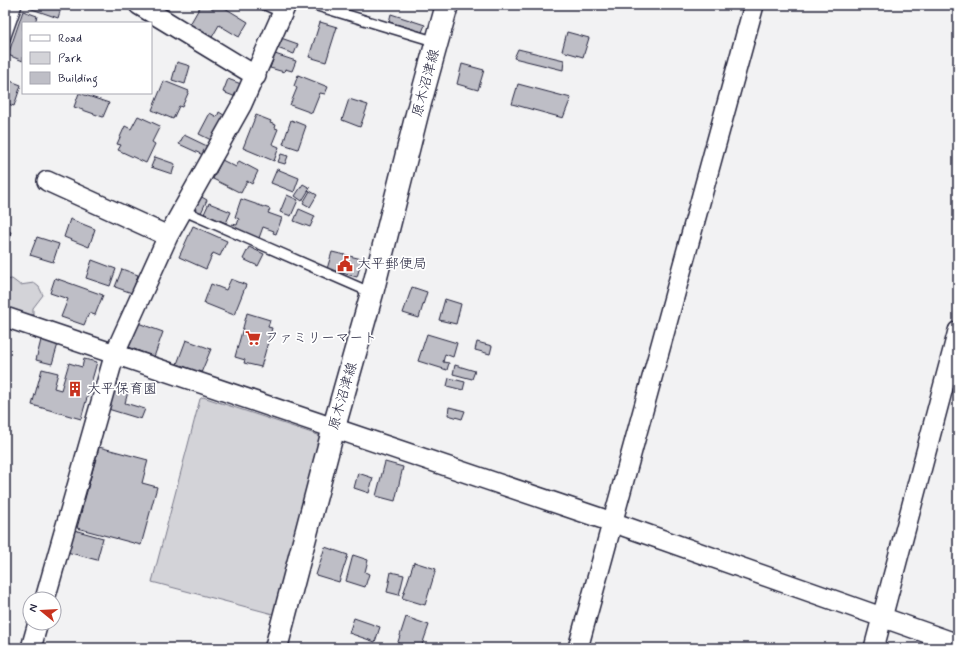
<svg xmlns="http://www.w3.org/2000/svg" width="963" height="653" font-family="Mynerve,'Klee One',sans-serif">
<style>
.green{fill:#d3d3d8;stroke:#7a7a8a}
.building{fill:#bebec6;stroke:#22223b}
.lines{fill:none;stroke-linecap:round;stroke-linejoin:round}
.lane-casing{stroke:#22223b;stroke-width:12}
.street-casing{stroke:#22223b;stroke-width:22}
.secondary-casing{stroke:#22223b;stroke-width:25}
.lane{stroke:#fff;stroke-width:9}
.street{stroke:#fff;stroke-width:19}
.secondary{stroke:#fff;stroke-width:22}
.labels{text-anchor:middle;dominant-baseline:central;stroke-width:3.5;stroke-linejoin:round;paint-order:stroke}
.street-label{font-size:14px;fill:#22223b;stroke:#fff}
.poi-label{font-size:14px;fill:#22223b;stroke:#fff;text-anchor:start}
</style>
<rect width="100%" height="100%" fill="#f2f2f3"/>
<filter id="ink" filterUnits="userSpaceOnUse"><feTurbulence type="fractalNoise" baseFrequency=".025" numOctaves="2"/><feDisplacementMap in="SourceGraphic" scale="8" xChannelSelector="R" yChannelSelector="G"/><feConvolveMatrix kernelMatrix="1 2 1 2 8 2 1 2 1" color-interpolation-filters="sRGB"/></filter>
<g filter="url(#ink)">
<path class="green" d="M 12,279 L 20,285 L 34,283 L 39,287 L 43,295 L 33,308 L 33,314 L 27,318 L 5,313 L 5,280 Z
M 203,397 L 321,436 L 273,614 L 152,582 L 200,399 Z"/>
<path class="building" d="M 30,5 L 62,5 L 58,18 L 29,8 Z
M 201,5 L 206,5 L 213,9 L 215,5 L 220,5 L 248,22 L 239,37 L 219,25 L 211,39 L 189,26 Z
M 334,5 L 353,5 L 352,8 L 347,7 L 345,9 Z
M 23,11 L 37,16 L 35,23 L 23,23 L 23,61 L 8,55 Z
M 391,14 L 425,25 L 422,32 L 389,22 Z
M 320,22 L 337,27 L 326,62 L 309,57 Z
M 567,32 L 589,38 L 583,57 L 562,51 Z
M 281,38 L 298,44 L 294,54 L 277,48 Z
M 518,49 L 564,60 L 563,70 L 514,58 Z
M 275,54 L 296,61 L 292,71 L 285,69 L 284,72 L 270,68 Z
M 177,62 L 190,66 L 185,84 L 172,80 Z
M 462,64 L 484,70 L 478,90 L 457,84 Z
M 298,75 L 328,87 L 325,94 L 320,93 L 312,113 L 290,105 L 297,88 L 294,86 Z
M 5,79 L 21,85 L 14,106 L 5,103 Z
M 228,79 L 241,84 L 236,97 L 223,92 Z
M 164,81 L 189,91 L 182,107 L 179,106 L 173,119 L 152,110 Z
M 518,84 L 571,98 L 563,118 L 512,104 Z
M 79,93 L 109,103 L 103,117 L 74,107 Z
M 349,99 L 368,105 L 360,127 L 342,120 Z
M 219,112 L 227,117 L 213,141 L 199,134 L 210,113 L 217,117 Z
M 256,115 L 271,121 L 270,123 L 276,125 L 275,128 L 278,129 L 272,144 L 279,147 L 274,161 L 243,148 Z
M 138,116 L 160,126 L 152,142 L 155,144 L 146,163 L 118,150 L 121,145 L 117,144 L 125,126 L 131,129 Z
M 291,120 L 306,126 L 298,149 L 283,144 Z
M 184,135 L 207,146 L 203,155 L 179,144 Z
M 281,154 L 288,156 L 285,164 L 278,162 Z
M 155,157 L 175,164 L 172,174 L 151,167 Z
M 222,160 L 236,167 L 239,161 L 258,171 L 252,184 L 247,181 L 241,193 L 213,179 Z
M 5,168 L 9,169 L 6,178 L 5,178 Z
M 277,169 L 299,178 L 294,192 L 271,183 Z
M 303,184 L 310,188 L 302,201 L 295,196 Z
M 310,191 L 317,195 L 310,207 L 303,203 Z
M 287,195 L 298,200 L 291,216 L 280,212 Z
M 200,196 L 207,200 L 201,213 L 194,209 Z
M 241,199 L 270,209 L 268,213 L 282,218 L 276,234 L 273,233 L 274,231 L 263,227 L 259,238 L 231,228 L 232,224 L 237,225 L 239,219 L 235,217 Z
M 209,203 L 231,212 L 226,223 L 204,214 Z
M 299,209 L 315,216 L 310,227 L 294,221 Z
M 70,219 L 95,229 L 89,247 L 64,237 Z
M 193,226 L 227,241 L 220,256 L 213,253 L 206,269 L 179,257 Z
M 5,230 L 11,232 L 7,244 L 5,244 Z
M 37,237 L 59,244 L 53,262 L 30,255 Z
M 249,247 L 264,254 L 258,266 L 243,259 Z
M 332,252 L 362,259 L 357,277 L 327,269 Z
M 92,260 L 116,269 L 110,286 L 86,278 Z
M 122,269 L 138,275 L 132,293 L 115,287 Z
M 55,278 L 103,295 L 95,315 L 89,313 L 84,325 L 61,317 L 68,299 L 50,293 Z
M 231,279 L 246,285 L 234,315 L 204,303 L 211,284 L 226,290 Z
M 412,287 L 427,292 L 419,318 L 403,313 Z
M 445,299 L 461,304 L 456,324 L 439,320 Z
M 247,313 L 270,320 L 268,327 L 272,328 L 261,367 L 244,363 L 245,360 L 235,357 Z
M 138,323 L 163,332 L 154,357 L 129,347 Z
M 427,334 L 457,343 L 453,357 L 445,354 L 443,362 L 449,363 L 447,370 L 418,361 Z
M 41,340 L 58,344 L 52,364 L 36,360 Z
M 186,340 L 211,349 L 201,373 L 177,364 Z
M 477,342 L 492,346 L 490,354 L 475,350 Z
M 84,359 L 97,362 L 81,419 L 32,405 L 42,369 L 58,373 L 54,388 L 61,390 L 69,363 L 82,367 Z
M 455,365 L 475,371 L 472,379 L 453,374 Z
M 449,378 L 465,382 L 463,390 L 447,386 Z
M 115,388 L 128,392 L 125,403 L 145,409 L 141,419 L 108,409 Z
M 449,407 L 465,411 L 462,419 L 448,415 Z
M 99,447 L 148,460 L 142,483 L 157,487 L 141,545 L 77,528 Z
M 385,462 L 403,467 L 395,501 L 376,496 Z
M 358,473 L 373,478 L 369,493 L 354,488 Z
M 74,530 L 103,538 L 97,560 L 67,552 Z
M 325,547 L 348,555 L 339,582 L 316,575 Z
M 353,555 L 368,560 L 365,572 L 369,574 L 365,587 L 346,581 Z
M 414,562 L 436,569 L 425,605 L 402,598 Z
M 391,572 L 404,575 L 399,595 L 387,592 Z
M 406,617 L 429,625 L 421,648 L 407,648 L 397,645 Z
M 354,618 L 380,627 L 375,642 L 349,633 Z"/>
<g class="lines">
<defs>
<path id="lane" d="M 265,5 L 283,13
M 314,5 L 437,42
M 5,39 L 17,5
M 182,210 L 372,293"/>
<path id="street" d="M 139,5 L 256,76
M 47,181 L 168,236
M 5,317 L 612,522 L 958,644
M 45,599 L 115,353 L 168,236 L 242,104 L 286,5
M 31,648 L 38,623
M 578,648 L 754,5
M 874,648 L 958,331"/>
<path id="secondary" d="M 276,648 L 334,427 L 372,293 L 418,110 L 447,5"/>
</defs>
<use href="#lane" class="lane-casing"/>
<use href="#street" class="street-casing"/>
<use href="#secondary" class="secondary-casing"/>
<use href="#lane" class="lane"/>
<use href="#street" class="street"/>
<use href="#secondary" class="secondary"/>
</g>
</g>
<defs>
<symbol id="civic-bare" viewBox="-9 -9 18 18"><path d="M-.6-6.5H3V-4.5H.6V-3L4-1V1h2V6H-6V1h2V-1L-.6-3ZM-1.2 2.5V6h2.4V2.5Z" fill="#c8321e" stroke="#fff" stroke-width="2.5" paint-order="stroke"/></symbol>
<symbol id="supermarket-bare" viewBox="-9 -9 18 18"><path d="M-6-5.5h2.5l.6 2H6L4.5 2H-2.5L-4.4-4H-6ZM-1.5 3.2a1.3 1.3 0 1 0 .1 0ZM3 3.2a1.3 1.3 0 1 0 .1 0Z" fill="#c8321e" stroke="#fff" stroke-width="2.5" paint-order="stroke"/></symbol>
<symbol id="building-bare" viewBox="-9 -9 18 18"><path d="M-4-6H4V6H1V3H-1V6H-4ZM-2.5-4.3h1.7v1.8h-1.7ZM.8-4.3h1.7v1.8H.8ZM-2.5-1h1.7V.8h-1.7ZM.8-1h1.7V.8H.8Z" fill="#c8321e" stroke="#fff" stroke-width="2.5" paint-order="stroke"/></symbol>
</defs>
<g fill-rule="evenodd">
<use href="#civic-bare" x="334" y="253" width="22" height="22"/>
<use href="#supermarket-bare" x="242" y="327" width="22" height="22"/>
<use href="#building-bare" x="64" y="378" width="22" height="22"/>
</g>
<g class="labels">
<g class="street-label">
<text transform="translate(426 83) rotate(-75)">原木沼津線</text>
<text transform="translate(343 396) rotate(-74)">原木沼津線</text>
</g>
<g class="poi-label">
<text x="357" y="264">大平郵便局</text>
<text x="265" y="338">ファミリーマート</text>
<text x="87" y="389">大平保育園</text>
</g>
</g>
<rect width="963" height="653" fill="none" stroke="#fff" stroke-width="20"/>
<rect x="10" y="10" width="943" height="633" fill="none" stroke="#22223b" stroke-width="1.5" filter="url(#ink)"/>
<rect x="22" y="22" width="130" height="72" fill="#ffffff" stroke="#a7a7b1"/>
<rect x="30" y="35" width="20" height="6" fill="#ffffff" stroke="#a7a7b1"/>
<text x="58" y="42" font-size="12" fill="#22223b">Road</text>
<rect x="30" y="52" width="20" height="12" fill="#d3d3d8" stroke="#a7a7b1"/>
<text x="58" y="62" font-size="12" fill="#22223b">Park</text>
<rect x="30" y="72" width="20" height="12" fill="#bebec6" stroke="#a7a7b1"/>
<text x="58" y="82" font-size="12" fill="#22223b">Building</text>
<g transform="translate(42 611) rotate(288)"><circle r="19" fill="#ffffff" stroke="#a7a7b1"/>
<path d="M0-3L7 15L0 10L-7 15Z" fill="#c8321e"/>
<text y="-6" font-size="11" font-weight="bold" text-anchor="middle" fill="#22223b">N</text>
</g>
</svg>
